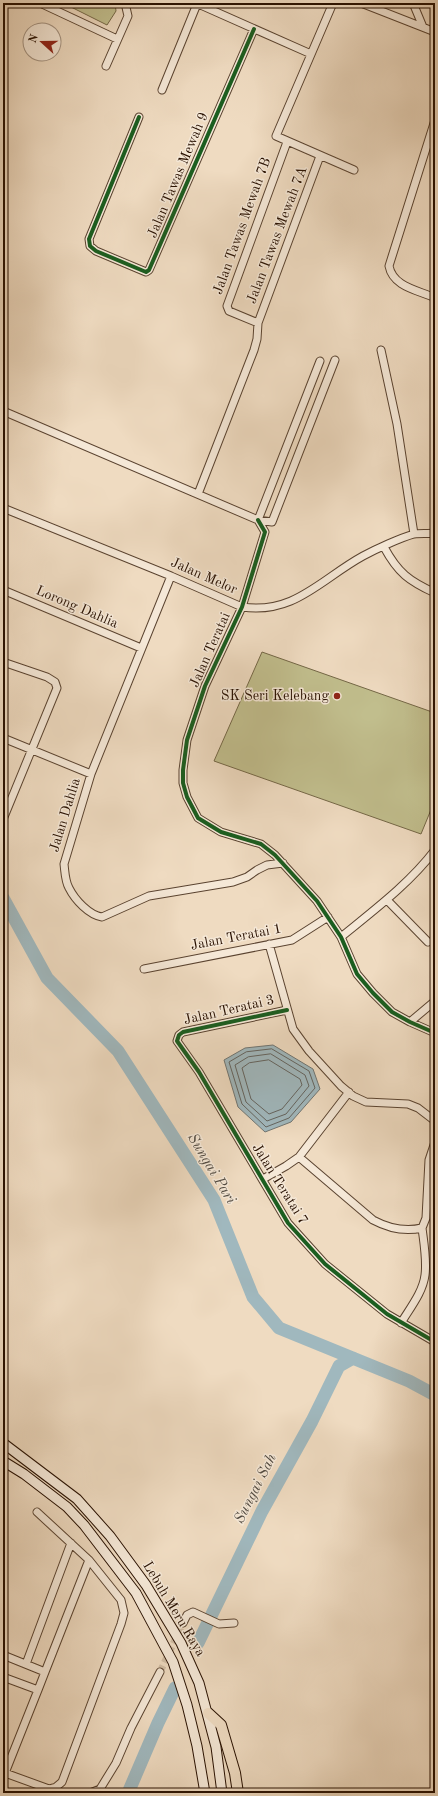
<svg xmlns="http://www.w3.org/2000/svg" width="438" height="1796" font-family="'Old Standard TT',serif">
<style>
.green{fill:#c1be8d;stroke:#746746}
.water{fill:#a0b8be;stroke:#707572}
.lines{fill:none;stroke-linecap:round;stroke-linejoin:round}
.shore{stroke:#64645f;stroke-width:1}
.river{stroke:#a0b8be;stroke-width:13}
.street-tunnel{stroke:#d1bda4;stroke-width:7;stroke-dasharray:7 3.5;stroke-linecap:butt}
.street-casing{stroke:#5a4330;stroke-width:9}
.secondary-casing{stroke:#281000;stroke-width:11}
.primary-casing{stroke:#281000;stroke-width:12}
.street{stroke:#f5e8d7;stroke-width:7}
.secondary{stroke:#f5e8d7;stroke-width:9}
.primary{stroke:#efdbc1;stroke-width:10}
.cycleway-casing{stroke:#f5e8d7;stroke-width:6}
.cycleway{stroke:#1b5e20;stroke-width:4}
.poi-dot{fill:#8f2418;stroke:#f5e8d7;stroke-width:1.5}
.labels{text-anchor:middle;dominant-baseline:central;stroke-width:3;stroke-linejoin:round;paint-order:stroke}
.street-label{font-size:14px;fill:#281000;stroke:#f5e8d7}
.poi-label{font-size:14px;fill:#281000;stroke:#f5e8d7;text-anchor:end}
.water-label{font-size:15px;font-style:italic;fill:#524b42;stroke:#f5e8d7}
</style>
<rect width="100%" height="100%" fill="#efdbc1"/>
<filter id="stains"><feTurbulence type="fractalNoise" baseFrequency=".005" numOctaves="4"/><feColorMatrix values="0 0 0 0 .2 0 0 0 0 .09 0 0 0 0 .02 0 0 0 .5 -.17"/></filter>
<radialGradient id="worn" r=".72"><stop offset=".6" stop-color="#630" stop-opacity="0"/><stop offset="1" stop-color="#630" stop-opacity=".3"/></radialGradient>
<path class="green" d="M 63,3 L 115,3 L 116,11 L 107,25 Z
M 262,652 L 435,713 L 435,800 L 421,834 L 214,761 Z"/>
<path class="water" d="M 273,1045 L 313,1069 L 320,1089 L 291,1122 L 265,1132 L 238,1107 L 224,1060 L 245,1048 Z"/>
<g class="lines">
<path class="shore" d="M 272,1049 L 309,1071 L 315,1088 L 289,1118 L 266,1127 L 242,1104 L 229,1062 L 246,1052 Z
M 271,1054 L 305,1075 L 309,1086 L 286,1114 L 267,1121 L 246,1102 L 235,1065 L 248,1057 Z
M 269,1060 L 300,1079 L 302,1085 L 282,1109 L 269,1114 L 251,1099 L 242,1068 L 249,1063 Z"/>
<path class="river" d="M 3,898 L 47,978 L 118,1051 L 214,1200 L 253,1297 L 279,1328 L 409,1381 L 435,1395
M 198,1643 L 262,1511 L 312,1421 L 339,1366 L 353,1358
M 128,1793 L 158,1723 L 175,1688"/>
<path class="street-tunnel" d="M 160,1672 L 183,1623"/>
<defs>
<path id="street" d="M 40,3 L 117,39
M 196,3 L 311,54
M 333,3 L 276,136 L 354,170
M 361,3 L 435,32
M 413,3 L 423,27
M 106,66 L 128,16 L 125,3
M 162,90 L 197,4
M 139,117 L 89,239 L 90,246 L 96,251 L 146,272 L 149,270 L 254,29
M 435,120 L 389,266 C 393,287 418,290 435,298
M 258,323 L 229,311 L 227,306 L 287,142
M 381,350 L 397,424 L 414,534
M 3,411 L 258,520 L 272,522 L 335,360
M 198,494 L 254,350 L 257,339 L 258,323 L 320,156
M 3,508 L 171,576 L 242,607 C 294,615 321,579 363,556 C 376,549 400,538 414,534 C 420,533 428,534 435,533
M 258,520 L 265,532 L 242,607 L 205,686 L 187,740 L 183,770 L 183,783 L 187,797 L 198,818 L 221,832 L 261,844 L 275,855 L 317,901 L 341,937 L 357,974 L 373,993 L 392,1012 L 410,1022 L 435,1033
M 258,520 L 320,361
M 384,547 C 398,573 409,581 435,593
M 171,576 L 91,774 L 64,864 C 65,872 65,881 69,888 C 75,900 89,915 102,917 L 149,896 L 233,882 L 247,877 L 257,870 L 267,865 L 283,863
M 3,590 L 141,648
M 3,662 L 47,677 L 55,682 L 57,688 L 4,817
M 3,738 L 91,774
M 387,900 L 428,942
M 341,937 C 374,910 409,884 435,850
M 269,944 L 293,1029 L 309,1051 L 341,1086 L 353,1096 L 366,1102 L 408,1104 L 418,1108 L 435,1121
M 144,969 L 292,940 L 328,917
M 287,1010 L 183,1032 L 179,1035 L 177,1041 L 199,1072 L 288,1223 L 325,1264 L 387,1314 L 435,1342
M 410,1022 L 435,1001
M 299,1157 L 373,1220 C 388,1228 405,1232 422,1228 L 426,1218 L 429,1160 L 435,1142
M 263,1179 L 286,1166 L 299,1157 L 349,1092
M 401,1323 C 410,1308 423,1292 425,1275 C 427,1260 424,1244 422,1228
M 183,1623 L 187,1615 L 193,1612 L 219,1624 L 234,1623
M 3,1655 L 45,1672 L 89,1560 L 37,1512
M 26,1664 L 71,1543
M 3,1677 L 38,1690 L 3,1778
M 38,1690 L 45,1672
M 5,1773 L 49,1789 L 56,1787 L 62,1782 L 121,1624 L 124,1613 L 121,1600 L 89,1560
M 90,1793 L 100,1789 L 116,1763 L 131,1728 L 160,1672"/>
<path id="secondary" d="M 3,1443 L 77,1499 L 110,1536 L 146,1585 L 181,1643 L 199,1683 L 216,1747 L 222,1793
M 3,1461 L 24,1474 L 67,1507 L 84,1525 L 136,1593 L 173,1662 L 187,1705 L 197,1746 L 205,1793"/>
<path id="primary" d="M 208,1713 L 221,1725 L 235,1773 L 238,1793"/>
</defs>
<use href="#street" class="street-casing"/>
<use href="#secondary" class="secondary-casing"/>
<use href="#primary" class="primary-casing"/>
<use href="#street" class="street"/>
<use href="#secondary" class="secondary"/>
<use href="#primary" class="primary"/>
<defs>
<path id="cycleway" d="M 139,117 L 89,239 L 90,246 L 96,251 L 146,272 L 149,270 L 254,29
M 258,520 L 265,532 L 242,607 L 205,686 L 187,740 L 183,770 L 183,783 L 187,797 L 198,818 L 221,832 L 261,844 L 275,855 L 317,901 L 341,937 L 357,974 L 373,993 L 392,1012 L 410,1022 L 435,1033
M 287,1010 L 183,1032 L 179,1035 L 177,1041 L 199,1072 L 288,1223 L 325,1264 L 387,1314 L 435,1342"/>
</defs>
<use href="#cycleway" class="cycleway-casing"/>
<use href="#cycleway" class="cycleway"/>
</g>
<circle class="poi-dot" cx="337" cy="696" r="4"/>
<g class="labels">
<g class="street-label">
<text transform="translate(178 175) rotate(-67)">Jalan Tawas Mewah 9</text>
<text transform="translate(242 226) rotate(-70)">Jalan Tawas Mewah 7B</text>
<text transform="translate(277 235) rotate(-69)">Jalan Tawas Mewah 7A</text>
<text transform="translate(204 576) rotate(24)">Jalan Melor</text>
<text transform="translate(77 607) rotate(23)">Lorong Dahlia</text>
<text transform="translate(210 650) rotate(-66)">Jalan Teratai</text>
<text transform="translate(65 815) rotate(-73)">Jalan Dahlia</text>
<text transform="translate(236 937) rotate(-11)">Jalan Teratai 1</text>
<text transform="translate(229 1010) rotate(-13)">Jalan Teratai 3</text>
<text transform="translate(280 1184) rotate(58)">Jalan Teratai 7</text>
<text transform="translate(174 1609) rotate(59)">Lebuh Meru Raya</text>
</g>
<g class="poi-label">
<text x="329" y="696">SK Seri Kelebang</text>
</g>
<g class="water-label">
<text transform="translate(211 1169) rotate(59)">Sungai Pari</text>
<text transform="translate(256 1489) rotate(-63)">Sungai Sah</text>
</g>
</g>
<rect width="438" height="1796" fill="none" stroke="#efdbc1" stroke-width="16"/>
<rect x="4" y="4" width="430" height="1788" fill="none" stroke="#281000" stroke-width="2"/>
<rect x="8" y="8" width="422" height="1780" fill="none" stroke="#281000"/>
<g transform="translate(42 42) rotate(291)"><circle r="19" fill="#f5e8d7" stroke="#a39281"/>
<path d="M0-3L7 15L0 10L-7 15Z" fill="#8f2418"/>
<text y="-6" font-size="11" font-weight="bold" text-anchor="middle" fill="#281000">N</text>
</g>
<rect width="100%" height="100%" filter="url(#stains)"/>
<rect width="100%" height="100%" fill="url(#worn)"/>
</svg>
